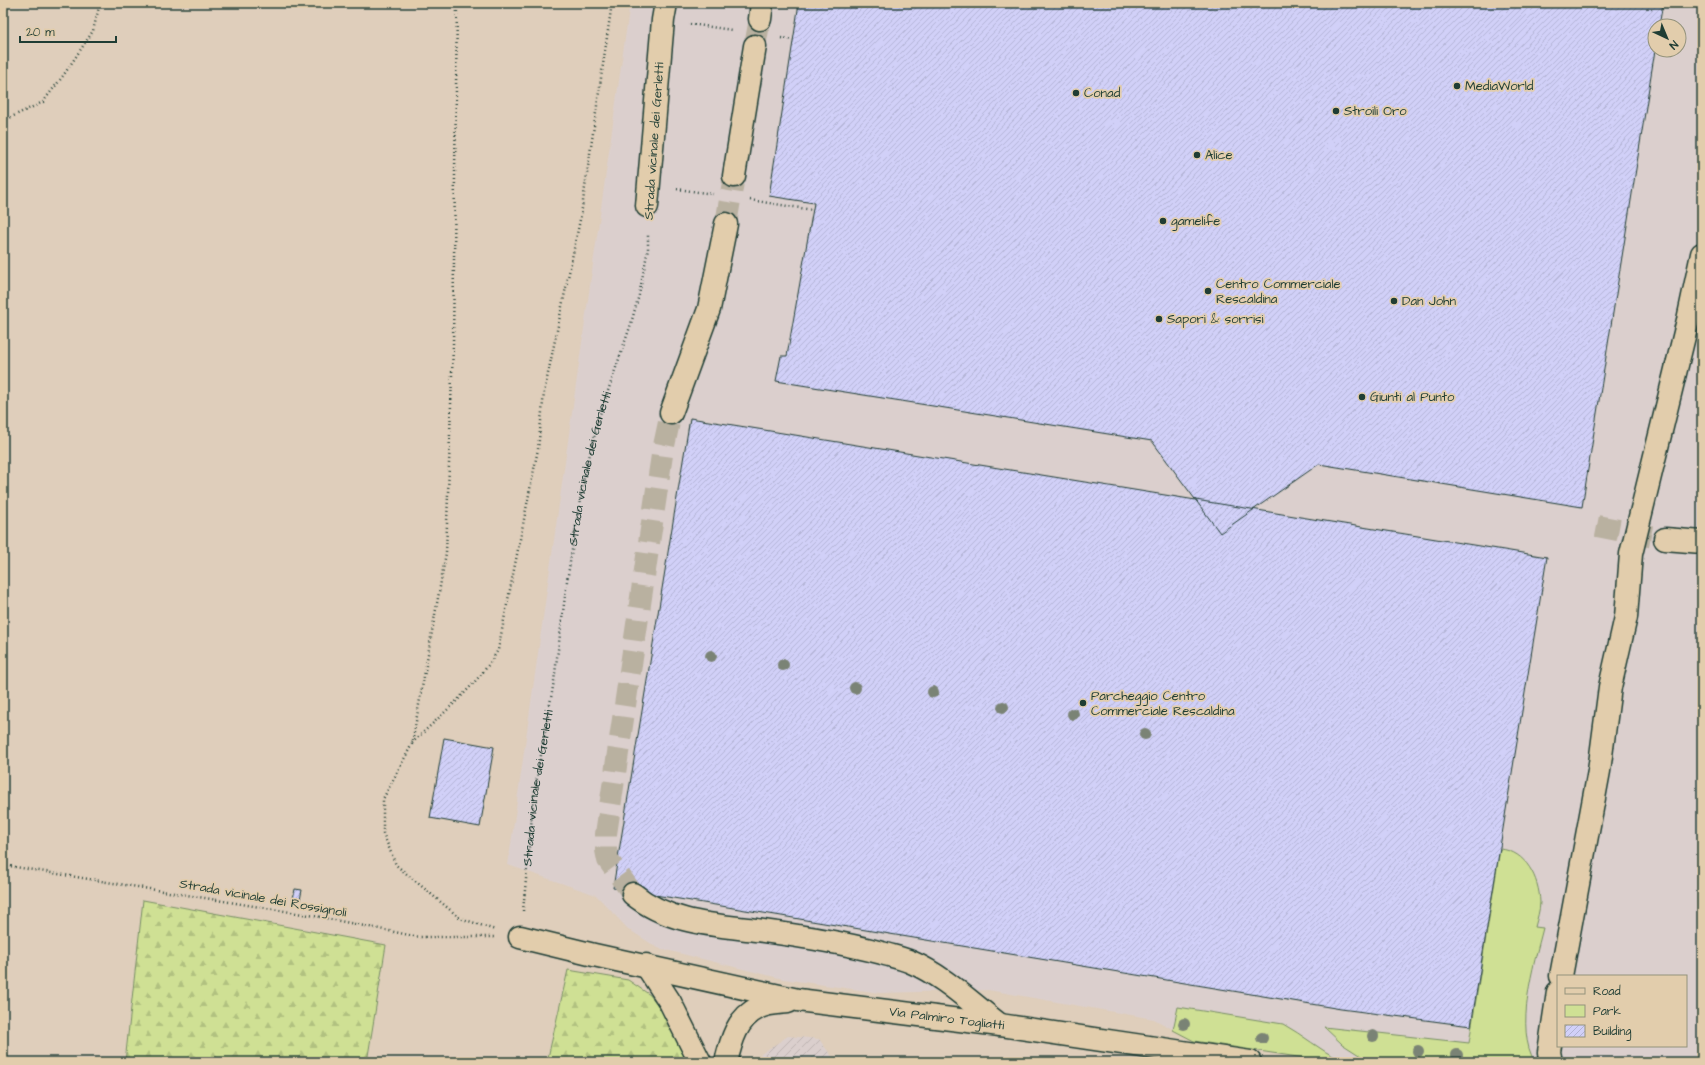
<svg xmlns="http://www.w3.org/2000/svg" width="1705" height="1065" font-family="'Architects Daughter',sans-serif">
<style>
.built{fill:#dbcfcd;fill-rule:evenodd}
.industrial{fill:url(#industrial-furrows)}
.green{fill:#cfe094;stroke:#778e64}
.forest{fill:url(#forest-firs);stroke:#778e64}
.building{fill:url(#building-hatch);stroke:#1f3d34}
.lines{fill:none;stroke-linecap:round;stroke-linejoin:round}
.minor-tunnel{stroke:#b9b1a0;stroke-width:22;stroke-dasharray:22 11;stroke-linecap:butt}
.minor-casing{stroke:#1f3d34;stroke-width:25}
.path{stroke:#1f3d34;stroke-width:2.5;stroke-dasharray:1 3;stroke-linecap:butt}
.minor{stroke:#e2cdac;stroke-width:22}
.tree{fill:#7a8374}
.poi-dot{fill:#1f3d34;stroke:#e2cdac;stroke-width:1.5}
.labels{text-anchor:middle;dominant-baseline:central;stroke-width:3.5;stroke-linejoin:round;paint-order:stroke}
.poi-label{font-size:13px;fill:#1f3d34;stroke:#e2cdac;text-anchor:start}
.street-label{font-size:13px;fill:#1f3d34;stroke:#e2cdac}
</style>
<defs>
<pattern id="industrial-furrows" width="10" height="10" patternUnits="userSpaceOnUse"><rect width="10" height="10" fill="#dbcfcd"/><path d="M-1 1l2-2M0 10L10 0M9 11l2-2" fill="none" stroke="#bcb3b1"/></pattern>
<pattern id="forest-firs" width="22" height="20" patternUnits="userSpaceOnUse"><rect width="22" height="20" fill="#cfe094"/><path d="M5 1l3.5 6h-7zM16 11l3.5 6h-7z" fill="#b1c180"/></pattern>
<pattern id="building-hatch" width="6" height="6" patternUnits="userSpaceOnUse"><rect width="6" height="6" fill="#d1d0f8"/><path d="M-1 1l2-2M0 6l6-6M5 7l2-2" fill="none" stroke="#b3b4d5"/></pattern>
</defs>
<rect width="100%" height="100%" fill="#dfcebb"/>
<filter id="ink" filterUnits="userSpaceOnUse"><feTurbulence type="fractalNoise" baseFrequency=".025" numOctaves="2"/><feDisplacementMap in="SourceGraphic" scale="8" xChannelSelector="R" yChannelSelector="G"/><feConvolveMatrix kernelMatrix="1 2 1 2 8 2 1 2 1" color-interpolation-filters="sRGB"/></filter>
<g filter="url(#ink)">
<path class="built" d="M 630,3 L 1702,3 L 1702,1062 L 1334,1062 L 1194,1041 L 1154,1019 L 988,990 L 880,993 L 783,979 L 658,948 L 628,929 L 596,895 L 508,865 ZM 1655,26 L 1679,26 L 1679,50 L 1655,50 ZM 1558,976 L 1686,976 L 1686,1046 L 1558,1046 Z"/>
<path class="industrial" d="M 788,1036 L 819,1039 L 836,1062 L 759,1062 L 761,1054 Z"/>
<path class="green" d="M 1500,849 C 1526,851 1539,878 1540,902 C 1540,910 1537,919 1535,927 L 1543,928 C 1534,964 1514,1029 1535,1062 L 1370,1062 L 1342,1044 L 1324,1027 L 1469,1043 Z
M 1178,1007 L 1283,1024 C 1303,1035 1320,1050 1340,1060 L 1324,1061 L 1194,1041 L 1173,1030 Z"/>
<path class="forest" d="M 143,900 L 386,945 L 367,1062 L 125,1062 Z
M 568,970 L 628,980 L 650,995 L 667,1017 L 682,1045 L 687,1062 L 547,1062 Z"/>
<path class="building" d="M 799,3 L 1663,3 L 1659,26 L 1655,26 L 1655,50 L 1582,507 L 1319,464 L 1220,533 L 1152,441 L 776,381 L 781,356 L 787,356 L 814,203 L 769,196 Z
M 690,418 L 1547,557 L 1471,1026 L 1341,1009 L 613,888 Z
M 444,738 L 494,747 L 480,827 L 430,818 Z
M 295,889 L 302,890 L 300,900 L 293,899 Z"/>
<g class="lines">
<path class="minor-tunnel" d="M 755,46 L 760,19
M 726,224 L 734,176
M 1597,526 L 1665,539
M 633,894 L 608,860 L 606,850 L 606,834 L 662,455 L 671,413"/>
<defs>
<g id="minor">
<path d="M 760,19 L 762,3"/>
<path d="M 734,176 L 755,46"/>
<path d="M 647,206 L 663,20 L 666,3"/>
<path d="M 671,413 L 709,309 L 726,224"/>
<path d="M 1665,539 L 1702,542"/>
<path d="M 633,894 C 668,923 713,925 756,930 C 798,936 841,942 882,953 C 891,956 902,958 911,962 C 944,976 971,1003 1000,1025"/>
<path id="s2" d="M 520,937 L 594,955 L 798,1000 L 1000,1025 L 1250,1062"/>
<path d="M 646,965 L 670,1002 L 700,1062"/>
<path d="M 1561,976 L 1599,771 L 1610,687 L 1626,617 L 1631,554 L 1688,320 L 1702,254"/>
<path d="M 726,1062 C 731,1041 737,1018 758,1008 C 766,1003 779,1003 788,1002"/>
<path d="M 1551,1062 L 1549,1052 L 1558,992"/>
</g>
</defs>
<use href="#minor" class="minor-casing"/>
<g class="path">
<path d="M 457,3 L 453,345 L 446,553 L 412,744 L 383,799 L 383,833 L 396,865 L 460,918 L 495,930"/>
<path d="M 690,24 L 732,30"/>
<path d="M 781,38 L 793,40"/>
<path d="M 3,121 L 43,102 L 63,76 L 93,31 L 100,3"/>
<path d="M 677,189 L 713,194"/>
<path d="M 750,200 L 813,210"/>
<path d="M 412,743 C 441,715 478,685 498,650 L 538,449 L 544,393 L 581,215 L 612,3"/>
<path d="M 3,865 L 315,916 L 419,937 L 494,937"/>
<path id="s1" d="M 523,911 L 534,795 L 554,681 L 567,581 L 583,482 L 599,417 L 630,327 L 639,295 L 648,249 L 648,233"/>
</g>
<use href="#minor" class="minor"/>
</g>
<g class="tree">
<circle cx="711" cy="656" r="6"/>
<circle cx="783" cy="665" r="6"/>
<circle cx="855" cy="688" r="6"/>
<circle cx="933" cy="692" r="6"/>
<circle cx="1003" cy="707" r="6"/>
<circle cx="1073" cy="714" r="6"/>
<circle cx="1145" cy="734" r="6"/>
<circle cx="1184" cy="1024" r="6"/>
<circle cx="1373" cy="1036" r="6"/>
<circle cx="1262" cy="1038" r="6"/>
<circle cx="1418" cy="1051" r="6"/>
<circle cx="1457" cy="1055" r="6"/>
</g>
</g>
<g class="poi-dot">
<circle cx="1457" cy="86" r="4"/>
<circle cx="1076" cy="93" r="4"/>
<circle cx="1336" cy="111" r="4"/>
<circle cx="1197" cy="155" r="4"/>
<circle cx="1163" cy="221" r="4"/>
<circle cx="1208" cy="291" r="4"/>
<circle cx="1394" cy="301" r="4"/>
<circle cx="1159" cy="319" r="4"/>
<circle cx="1362" cy="397" r="4"/>
<circle cx="1083" cy="703" r="4"/>
</g>
<g class="labels">
<g class="poi-label">
<text x="1465" y="86">MediaWorld</text>
<text x="1084" y="93">Conad</text>
<text x="1344" y="111">Stroili Oro</text>
<text x="1205" y="155">Alice</text>
<text x="1171" y="221">gamelife</text>
<text x="1216" y="284">Centro Commerciale<tspan x="1216" dy="15">Rescaldina</tspan></text>
<text x="1402" y="301">Dan John</text>
<text x="1167" y="319">Sapori &amp; sorrisi</text>
<text x="1370" y="397">Giunti al Punto</text>
<text x="1091" y="696">Parcheggio Centro<tspan x="1091" dy="15">Commerciale Rescaldina</tspan></text>
</g>
<g class="street-label">
<text transform="translate(654 141) rotate(-86)">Strada vicinale dei Gerletti</text>
<text stroke="none"><textPath href="#s1" startOffset="448">Strada vicinale dei Gerletti</textPath></text>
<text stroke="none"><textPath href="#s1" startOffset="124">Strada vicinale dei Gerletti</textPath></text>
<text transform="translate(263 898) rotate(10)">Strada vicinale dei Rossignoli</text>
<text stroke="none"><textPath href="#s2" startOffset="435">Via Palmiro Togliatti</textPath></text>
</g>
</g>
<rect width="1705" height="1065" fill="none" stroke="#e2cdac" stroke-width="16"/>
<rect x="8" y="8" width="1689" height="1049" fill="none" stroke="#1f3d34" stroke-width="1.5" filter="url(#ink)"/>
<rect x="1557" y="975" width="130" height="72" fill="#e2cdac" stroke="#94937c"/>
<rect x="1565" y="988" width="20" height="6" fill="#e2cdac" stroke="#94937c"/>
<text x="1593" y="995" font-size="12" fill="#1f3d34">Road</text>
<rect x="1565" y="1005" width="20" height="12" fill="#cfe094" stroke="#94937c"/>
<text x="1593" y="1015" font-size="12" fill="#1f3d34">Park</text>
<rect x="1565" y="1025" width="20" height="12" fill="url(#building-hatch)" stroke="#94937c"/>
<text x="1593" y="1035" font-size="12" fill="#1f3d34">Building</text>
<g transform="translate(1667 38) rotate(136)"><circle r="19" fill="#e2cdac" stroke="#94937c"/>
<path d="M0-3L7 15L0 10L-7 15Z" fill="#1f3d34"/>
<text y="-6" font-size="11" font-weight="bold" text-anchor="middle" fill="#1f3d34">N</text>
</g>
<path d="M20 36v6h96v-6" fill="none" stroke="#1f3d34" stroke-width="2"/>
<text x="26" y="36" font-size="12" fill="#1f3d34" stroke="#e2cdac" stroke-width="3" paint-order="stroke">20 m</text>
</svg>
